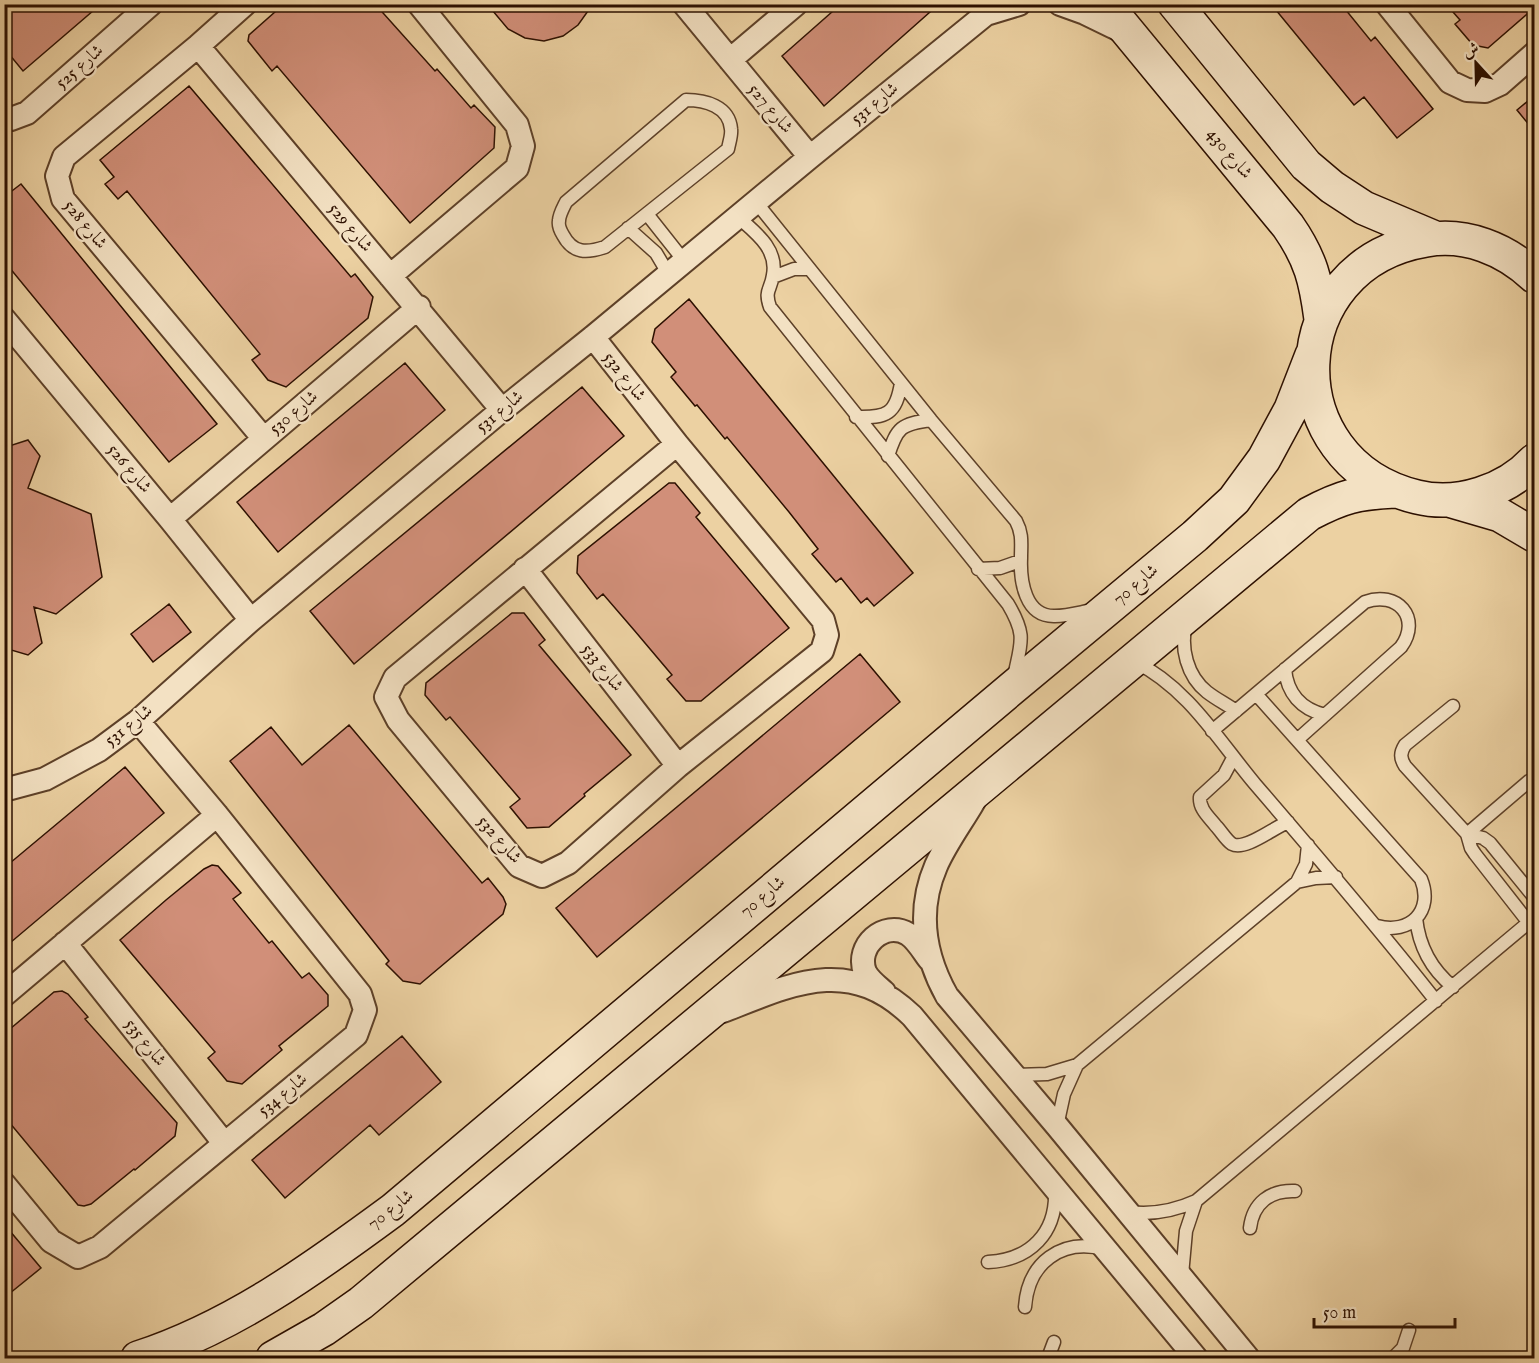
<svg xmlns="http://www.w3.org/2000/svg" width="1539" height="1363" font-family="'IM FELL English',Amiri,serif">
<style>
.building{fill:#d18f79;stroke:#2d1000;stroke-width:1.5}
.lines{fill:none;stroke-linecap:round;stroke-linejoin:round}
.lane-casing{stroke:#5d4028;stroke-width:15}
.street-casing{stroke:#5d4028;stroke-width:26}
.secondary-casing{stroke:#2d1000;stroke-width:36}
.lane{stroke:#f3e1c3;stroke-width:12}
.street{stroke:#f3e1c3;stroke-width:22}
.secondary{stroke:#f3e1c3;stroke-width:33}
.labels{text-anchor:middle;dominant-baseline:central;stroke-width:4.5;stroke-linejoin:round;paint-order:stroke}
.street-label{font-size:18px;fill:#2d1000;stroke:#f3e1c3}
</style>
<rect width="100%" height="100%" fill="#ecd1a2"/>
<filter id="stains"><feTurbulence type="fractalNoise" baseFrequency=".00333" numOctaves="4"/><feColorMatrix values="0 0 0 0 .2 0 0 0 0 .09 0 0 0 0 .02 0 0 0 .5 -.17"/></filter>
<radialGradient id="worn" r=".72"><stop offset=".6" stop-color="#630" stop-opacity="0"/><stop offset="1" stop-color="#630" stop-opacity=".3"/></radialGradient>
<path class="building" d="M 4,4 L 101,4 L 23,71 L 4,48 Z
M 284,4 L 375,4 L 435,71 L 437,69 L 471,108 L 474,105 L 495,127 L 494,148 L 410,223 L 277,66 L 272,71 L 248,41 L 249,35 Z
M 487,4 L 593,4 L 578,25 L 563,36 L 544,41 L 525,38 L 508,29 Z
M 841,4 L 939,4 L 824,106 L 782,56 Z
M 1271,4 L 1341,4 L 1371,41 L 1375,37 L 1433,109 L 1397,138 L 1364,97 L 1354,105 Z
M 1446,4 L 1534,4 L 1534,8 L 1488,48 L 1473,45 L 1455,24 L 1460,20 Z
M 189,86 L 351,277 L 355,274 L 373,297 L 368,318 L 286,387 L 268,380 L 252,360 L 260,354 L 127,191 L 118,199 L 105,184 L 114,177 L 100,160 Z
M 1534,96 L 1534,131 L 1517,110 Z
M 21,184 L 217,424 L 169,462 L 4,261 L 4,197 Z
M 689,299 L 913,573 L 874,606 L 867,598 L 861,603 L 841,578 L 836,582 L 812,554 L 818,549 L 789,512 L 727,437 L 725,439 L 697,405 L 695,406 L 671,377 L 676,372 L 652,342 L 655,329 Z
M 405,363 L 445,410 L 278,552 L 237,502 Z
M 582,387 L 624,436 L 354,664 L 310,611 Z
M 28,440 L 40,456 L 28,488 L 91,514 L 102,577 L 56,614 L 34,607 L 42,643 L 28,655 L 11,650 L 4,626 L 4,457 L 9,446 Z
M 669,483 L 675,483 L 700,513 L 696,517 L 789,628 L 701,701 L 686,701 L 667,679 L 672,675 L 634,630 L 603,594 L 597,599 L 577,573 L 578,556 Z
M 169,604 L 191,632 L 153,662 L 131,634 Z
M 512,613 L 524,613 L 545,640 L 539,645 L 631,755 L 584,794 L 585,796 L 549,827 L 527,828 L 510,807 L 520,799 L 450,717 L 446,720 L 425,695 L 426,683 Z
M 860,654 L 900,702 L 597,957 L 556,908 Z
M 349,725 L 482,883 L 488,878 L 503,897 L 506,904 L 503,914 L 420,984 L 403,981 L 386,964 L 389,961 L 230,761 L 271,727 L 302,765 Z
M 125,767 L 164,813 L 4,948 L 4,868 Z
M 212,865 L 218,866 L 241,893 L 233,899 L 269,943 L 272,941 L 302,978 L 309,973 L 328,995 L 328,1006 L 279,1046 L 282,1050 L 242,1084 L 227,1081 L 208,1058 L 215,1052 L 120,940 L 166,900 L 204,869 Z
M 62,991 L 68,994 L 88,1017 L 85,1019 L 177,1123 L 175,1136 L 135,1170 L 134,1169 L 91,1204 L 84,1206 L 78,1205 L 4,1116 L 4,1034 L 54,992 Z
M 402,1036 L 441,1082 L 379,1135 L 370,1125 L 285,1198 L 252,1160 Z
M 4,1224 L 41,1268 L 4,1298 Z"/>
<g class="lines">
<defs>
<path id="lane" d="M 686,100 C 705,100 729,106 731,129 C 732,135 729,143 728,149 L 605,247 C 587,253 573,254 563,235 C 560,230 558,226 559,221 C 559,215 563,208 566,202 Z
M 756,202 L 931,420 L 1016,521 C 1023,534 1021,544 1021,558 C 1020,581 1025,617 1055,616 C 1068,616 1081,612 1093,610
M 647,214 L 685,262
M 738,217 C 756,233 778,249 773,275 C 771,290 764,290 770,307 L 1008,604 C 1027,636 1021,642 1014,677
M 628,228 L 656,253 L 669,275
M 773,277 L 794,269 L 809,269
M 856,417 C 887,418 896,414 901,383
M 888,456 C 897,427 901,424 931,420
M 978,569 L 1000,568 L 1020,561
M 1186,623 C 1180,648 1187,676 1207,692 C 1216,699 1226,704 1236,711
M 1135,662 C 1187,687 1219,741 1255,784 C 1317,856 1378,927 1436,1001
M 1285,669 C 1287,693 1301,709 1325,715
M 1256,694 L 1421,879 C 1434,911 1410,935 1377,926
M 1453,706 L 1405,745 C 1400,753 1400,758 1405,766 L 1467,834 L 1471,848 L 1475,854 L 1529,923
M 1212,731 L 1365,602 C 1397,590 1422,618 1401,647 L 1297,740
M 1233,758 L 1224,775 L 1200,797 C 1199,809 1209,817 1216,826 C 1221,831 1226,840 1232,844 C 1245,851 1273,828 1288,822
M 1467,834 L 1483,838 L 1490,843 L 1534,897
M 1467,834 L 1529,781
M 1297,882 L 1316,878 L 1336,877
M 1416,918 C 1419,947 1431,969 1453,987
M 1015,1075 L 1047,1074 L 1077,1065 L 1297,882 L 1306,864 L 1308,845
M 1057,1126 L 1064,1094 L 1077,1065
M 1129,1212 C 1153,1215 1174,1211 1196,1201 L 1534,918
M 1250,1228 C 1253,1203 1270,1190 1295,1191
M 988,1262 C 1030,1260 1057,1233 1055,1190
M 1182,1275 L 1186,1231 L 1196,1201
M 1025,1307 C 1028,1263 1061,1238 1104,1249
M 1048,1358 L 1054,1342
M 1393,1358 L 1403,1348 L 1409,1330"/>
<path id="street" d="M 245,4 L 198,46 L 64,157 L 57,176 L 63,199 L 264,439
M 684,4 L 810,157
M 1060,4 L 1085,13 L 1122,31
M 1387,4 L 1450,82 L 1467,90 L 1485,91 L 1500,84 L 1534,54
M 986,14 L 1019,4
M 198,46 L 502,410
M 730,60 L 796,4
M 4,117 L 11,119 L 27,113 L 151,4
M 390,276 L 517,168 L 523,146 L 517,125 L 419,4
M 4,319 L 170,519 L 251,620
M 593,337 L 677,444 L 823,620 L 827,635 L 822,651 L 678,766 L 568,863 L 542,876 L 519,866 L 398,720 L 386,697 L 395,678 L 677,444
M 170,519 L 419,307
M 525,569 L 678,766
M 4,790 L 45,779 L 99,750 L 138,721 L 251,620 L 502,410 L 593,337 L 810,157 L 986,14 L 992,4
M 974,801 C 962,822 946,843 936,866 C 917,910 924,955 947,996 L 1057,1126 L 1248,1358
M 65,943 L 224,1143
M 884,992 C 877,986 869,980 865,972 C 855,946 884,920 908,934 C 917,940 923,951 929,959
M 4,995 L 217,815
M 723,1011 C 792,984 849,955 912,1016 L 1196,1358
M 4,1184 L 51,1241 L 78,1257 L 100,1247 L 356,1035 L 365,1010 L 360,994 L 217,815 L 138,721"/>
<path id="secondary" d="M 1105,4 L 1288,226 C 1311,259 1316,281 1321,319
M 1175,4 L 1306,165 L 1332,187 L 1364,208 L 1435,238
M 1534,276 C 1505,249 1466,233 1426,240 C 1280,264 1273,462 1417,497 C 1458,507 1506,491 1534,461
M 1452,501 L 1500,515 L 1534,535
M 138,1358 C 233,1327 313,1269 393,1210 L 1011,689 L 1195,536 L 1234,500 L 1264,459 L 1291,409 L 1312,355
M 273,1358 L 324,1329 L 361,1303 L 1309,514 C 1343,496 1357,493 1395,491"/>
</defs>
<use href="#lane" class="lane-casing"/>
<use href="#street" class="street-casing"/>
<use href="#secondary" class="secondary-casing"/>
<use href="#lane" class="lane"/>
<use href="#street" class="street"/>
<use href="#secondary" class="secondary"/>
</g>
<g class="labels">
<g class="street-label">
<text transform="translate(80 67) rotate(-41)">شارع 525</text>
<text transform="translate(875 104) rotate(-39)">شارع 531</text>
<text transform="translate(770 109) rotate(50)">شارع 527</text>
<text transform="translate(1229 154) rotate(50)">شارع 430</text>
<text transform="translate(85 225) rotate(51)">شارع 528</text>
<text transform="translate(350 228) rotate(50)">شارع 529</text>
<text transform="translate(624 377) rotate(52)">شارع 532</text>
<text transform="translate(500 412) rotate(-39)">شارع 531</text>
<text transform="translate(294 413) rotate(-40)">شارع 530</text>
<text transform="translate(129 469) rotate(50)">شارع 526</text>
<text transform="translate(1136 585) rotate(-40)">شارع 70</text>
<text transform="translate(602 668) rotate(52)">شارع 533</text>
<text transform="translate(129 726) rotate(-38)">شارع 531</text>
<text transform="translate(499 840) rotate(49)">شارع 532</text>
<text transform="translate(763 897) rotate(-40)">شارع 70</text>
<text transform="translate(145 1043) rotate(52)">شارع 535</text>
<text transform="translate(283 1095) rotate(-39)">شارع 534</text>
<text transform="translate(391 1210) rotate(-38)">شارع 70</text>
</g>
</g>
<rect width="1539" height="1363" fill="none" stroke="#ecd1a2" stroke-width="24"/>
<rect x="6" y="6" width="1527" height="1351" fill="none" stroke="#2d1000" stroke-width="3"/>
<rect x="12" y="12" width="1515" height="1339" fill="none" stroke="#2d1000" stroke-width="1.5"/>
<g transform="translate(1476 63) rotate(338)" stroke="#f3e1c3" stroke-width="4.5" paint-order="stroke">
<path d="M0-4.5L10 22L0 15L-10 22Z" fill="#2d1000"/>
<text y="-9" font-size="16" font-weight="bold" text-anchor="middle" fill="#2d1000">ش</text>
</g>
<path d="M1314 1318v9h141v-9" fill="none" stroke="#2d1000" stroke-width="3"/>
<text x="1323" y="1318" font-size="18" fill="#2d1000" stroke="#f3e1c3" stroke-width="4.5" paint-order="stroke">50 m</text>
<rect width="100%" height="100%" filter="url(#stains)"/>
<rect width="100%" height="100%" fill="url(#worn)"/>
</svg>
